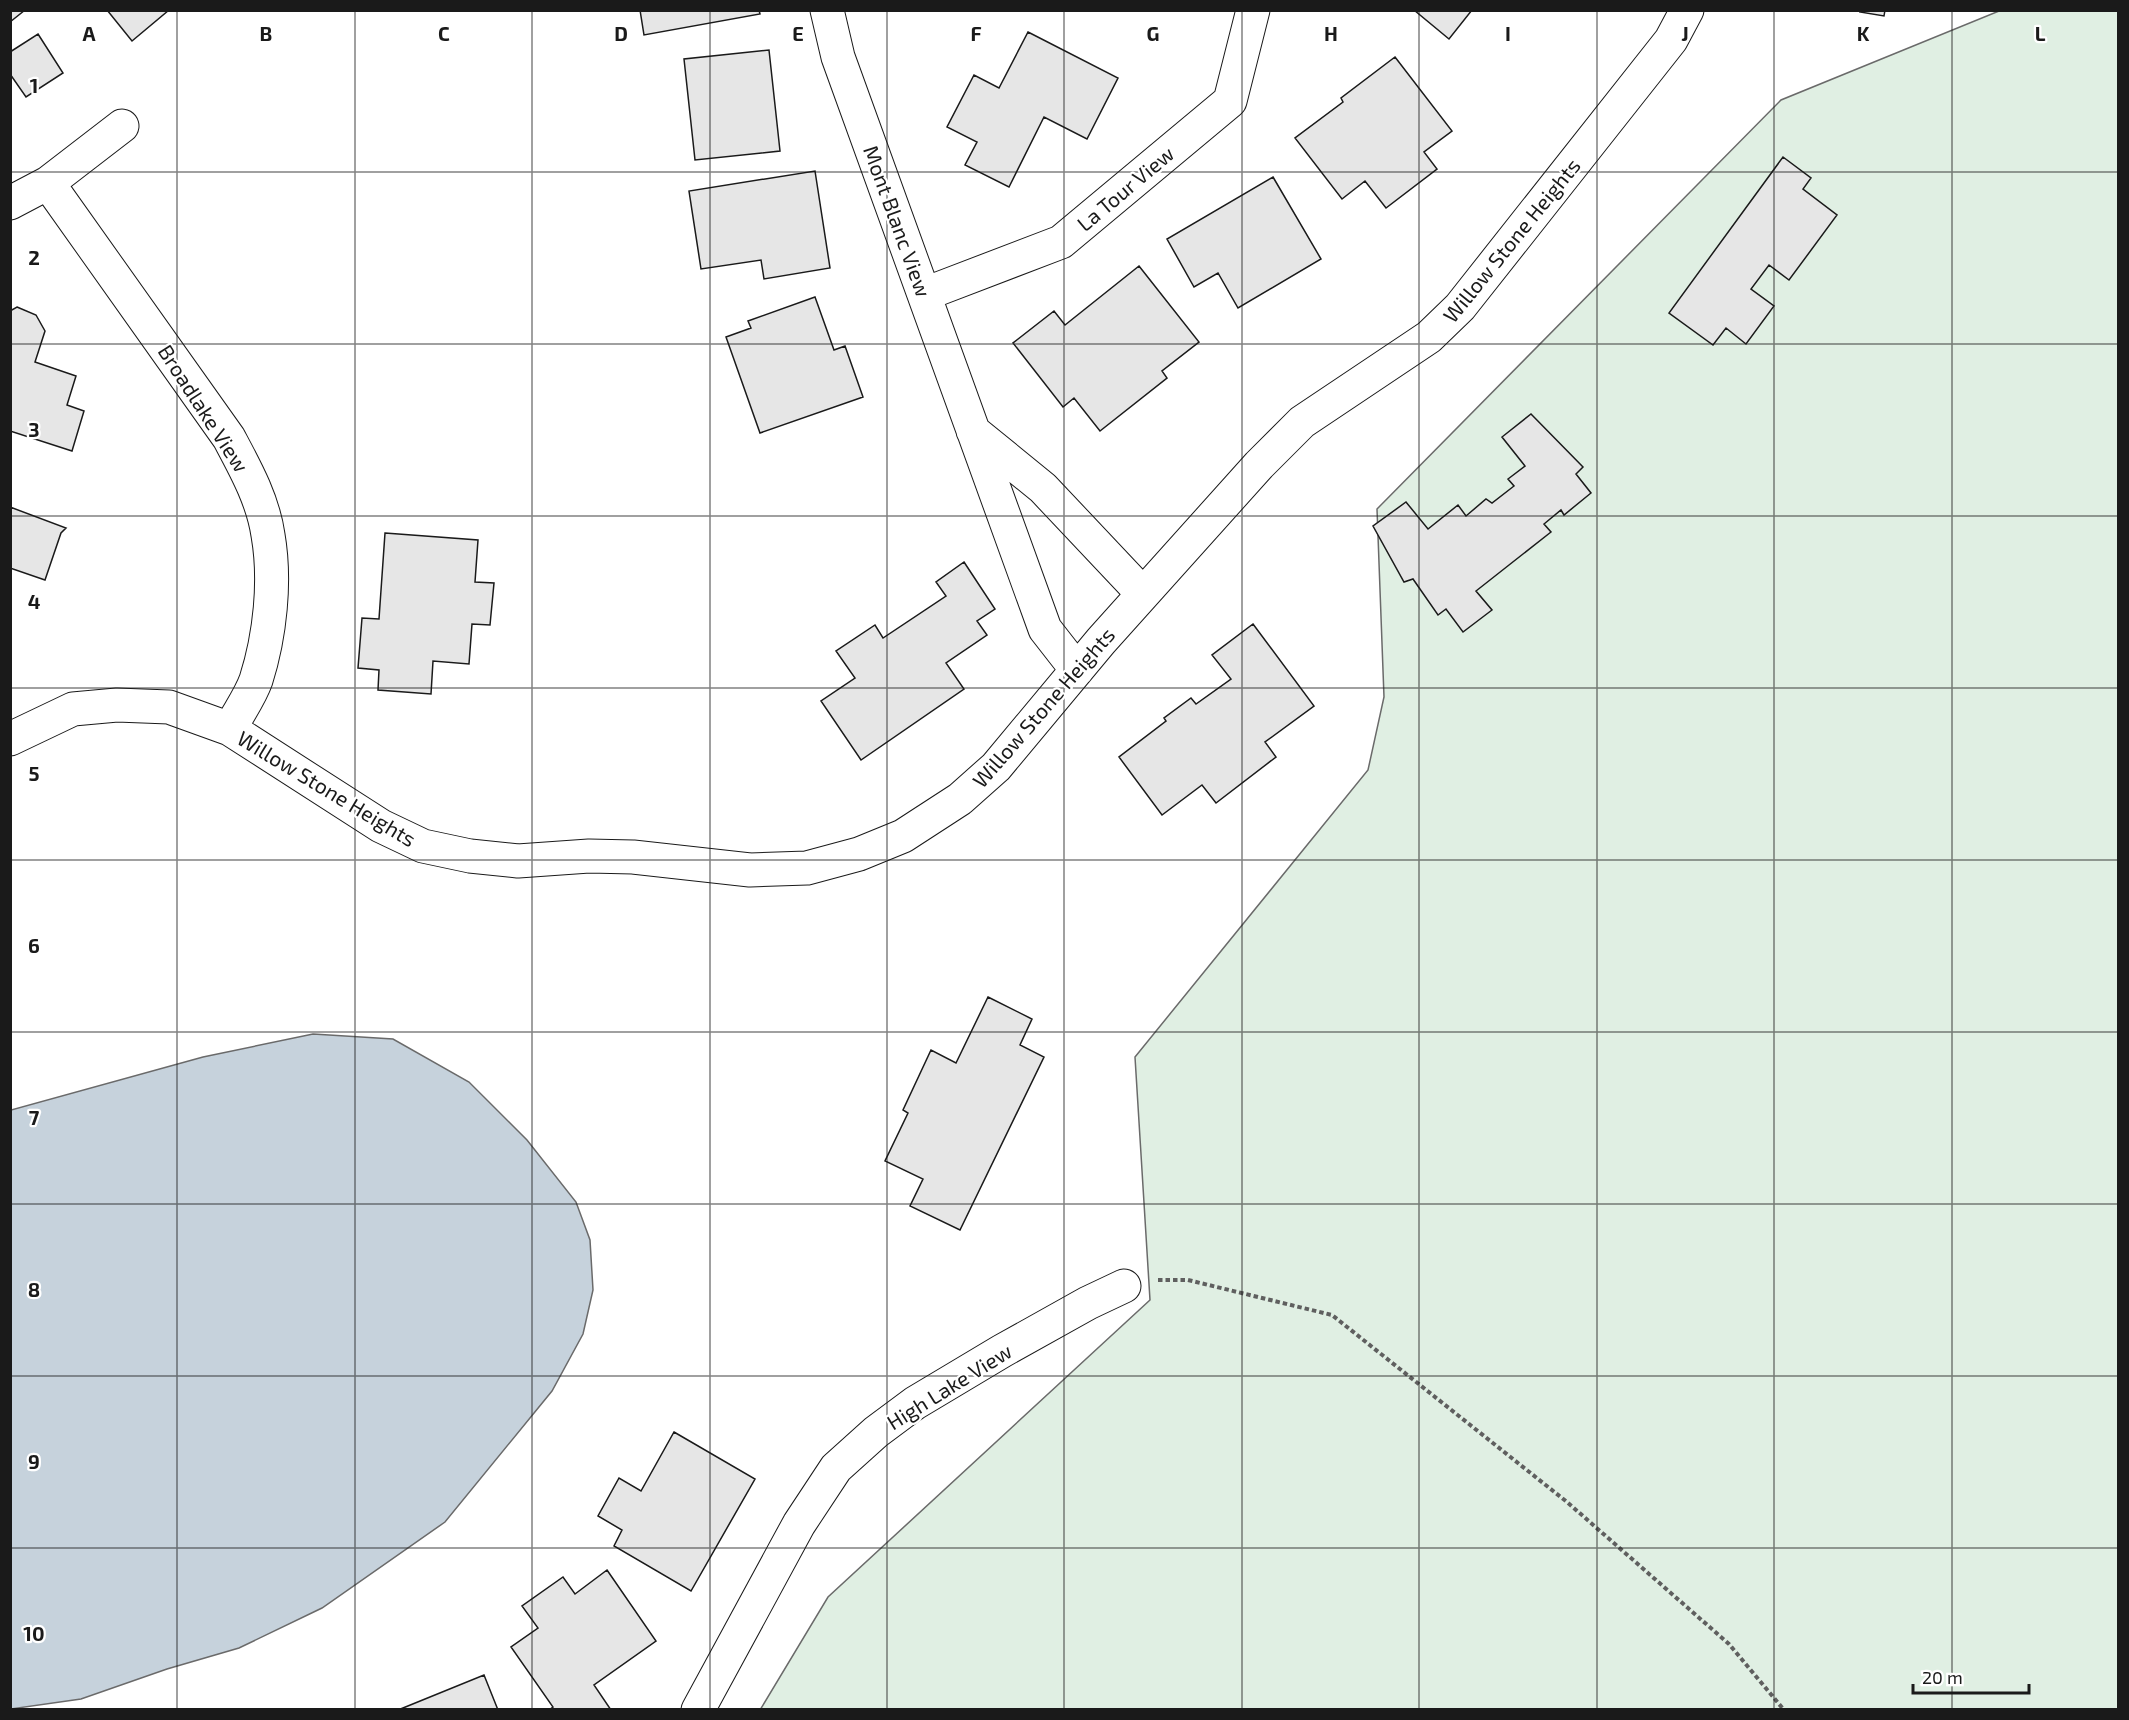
<svg xmlns="http://www.w3.org/2000/svg" width="2129" height="1720" font-family="'Exo 2',sans-serif">
<style>
.green{fill:#e0efe3;stroke:#6a6a6a;stroke-width:1.5}
.water{fill:#c6d2dc;stroke:#6a6a6a;stroke-width:1.5}
.building{fill:#e6e6e6;stroke:#1a1a1a;stroke-width:1.5}
.lines{fill:none;stroke-linecap:round;stroke-linejoin:round}
.street-casing{stroke:#1a1a1a;stroke-width:35}
.path{stroke:#5f5f5f;stroke-width:4;stroke-dasharray:4.5 3;stroke-linecap:butt}
.street{stroke:#fff;stroke-width:33}
.grid{fill:none;stroke:#1a1a1a;stroke-width:1.5;stroke-opacity:0.55}
.labels{text-anchor:middle;dominant-baseline:central;stroke-width:4.5;stroke-linejoin:round;paint-order:stroke}
.street-label{font-size:21px;fill:#1a1a1a;stroke:#fff}
.grid-label{font-size:20px;text-anchor:middle;font-weight:bold;fill:#1a1a1a;stroke:#fff;stroke-width:4.5;stroke-linejoin:round;paint-order:stroke}
</style>
<rect width="100%" height="100%" fill="#fff"/>
<path class="green" d="M 1999,11 L 2118,11 L 2118,1709 L 760,1710 L 828,1597 L 1150,1300 L 1135,1057 L 1368,770 L 1384,697 L 1377,509 L 1781,100 Z"/>
<path class="water" d="M 313,1034 L 393,1039 L 469,1082 L 527,1140 L 576,1202 L 590,1240 L 593,1290 L 583,1334 L 552,1391 L 445,1522 L 322,1608 L 239,1648 L 167,1669 L 81,1699 L 11,1709 L 11,1110 L 203,1057 Z"/>
<path class="building" d="M 10,10 L 25,10 L 10,22 Z
M 107,10 L 169,10 L 132,41 Z
M 640,10 L 759,10 L 760,14 L 644,35 Z
M 1414,10 L 1472,10 L 1449,39 Z
M 1861,10 L 1885,10 L 1884,16 L 1860,12 Z
M 1028,32 L 1118,78 L 1087,139 L 1044,117 L 1009,187 L 965,165 L 977,142 L 947,127 L 974,75 L 999,88 Z
M 38,34 L 63,73 L 26,97 L 10,74 L 10,52 Z
M 769,50 L 780,151 L 695,160 L 684,59 Z
M 1395,57 L 1452,131 L 1424,152 L 1437,169 L 1386,208 L 1365,181 L 1342,199 L 1295,138 L 1343,102 L 1341,98 Z
M 1783,157 L 1811,178 L 1803,189 L 1837,215 L 1789,280 L 1769,265 L 1751,289 L 1774,306 L 1746,344 L 1726,328 L 1713,345 L 1669,313 Z
M 815,171 L 830,268 L 764,279 L 761,260 L 701,269 L 689,191 Z
M 1273,177 L 1321,259 L 1238,308 L 1218,273 L 1194,287 L 1167,239 Z
M 1139,266 L 1199,342 L 1162,371 L 1167,378 L 1100,431 L 1074,398 L 1063,407 L 1013,343 L 1054,311 L 1065,325 Z
M 815,297 L 834,350 L 845,346 L 863,397 L 760,433 L 726,337 L 751,328 L 748,321 Z
M 17,307 L 36,315 L 45,331 L 35,362 L 76,376 L 67,405 L 84,411 L 72,451 L 10,431 L 10,311 Z
M 1531,414 L 1583,467 L 1576,474 L 1591,493 L 1564,515 L 1561,510 L 1544,524 L 1551,532 L 1476,591 L 1492,610 L 1463,632 L 1446,609 L 1438,615 L 1413,579 L 1404,582 L 1373,526 L 1406,502 L 1428,529 L 1458,505 L 1466,516 L 1486,499 L 1492,503 L 1514,486 L 1508,479 L 1525,466 L 1502,437 Z
M 10,507 L 66,528 L 61,533 L 45,580 L 10,568 Z
M 385,533 L 478,540 L 475,582 L 494,583 L 490,625 L 472,624 L 469,664 L 433,661 L 431,694 L 378,690 L 379,670 L 358,668 L 362,618 L 379,619 Z
M 964,562 L 995,609 L 977,621 L 987,635 L 946,663 L 964,689 L 861,760 L 821,701 L 855,678 L 836,651 L 875,625 L 883,638 L 946,596 L 936,582 Z
M 1253,624 L 1314,706 L 1265,742 L 1276,757 L 1216,803 L 1202,785 L 1162,815 L 1119,757 L 1166,721 L 1164,718 L 1191,698 L 1196,704 L 1231,679 L 1212,655 Z
M 988,997 L 1032,1019 L 1020,1045 L 1044,1057 L 960,1230 L 910,1206 L 923,1179 L 885,1161 L 908,1113 L 903,1110 L 931,1050 L 956,1063 Z
M 674,1432 L 755,1479 L 691,1591 L 614,1546 L 622,1530 L 598,1516 L 619,1478 L 641,1491 Z
M 607,1570 L 656,1641 L 594,1685 L 611,1710 L 549,1710 L 553,1707 L 511,1647 L 538,1628 L 522,1606 L 563,1577 L 575,1594 Z
M 484,1675 L 498,1710 L 398,1710 Z"/>
<g class="lines">
<defs>
<path id="street" d="M 827,10 L 838,57 L 1045,629 L 1077,670
M 48,183 L 229,438 C 245,468 263,500 268,535 C 276,581 270,636 256,680 C 250,697 238,713 230,729
M 10,203 L 48,183 L 122,126
M 925,294 L 1061,242 L 1230,101 L 1253,10
M 973,431 L 1043,488 L 1143,594
M 10,739 L 73,709 L 117,705 L 169,707 L 230,729 L 381,826 L 423,846 L 470,856 L 518,861 L 589,856 L 633,857 L 750,870 L 807,868 L 859,854 L 903,836 L 960,799 L 996,767 L 1101,641 L 1259,465 L 1302,422 L 1429,337 L 1460,307 L 1671,40 L 1687,10
M 698,1710 L 799,1524 L 836,1468 L 876,1432 L 915,1403 L 1002,1351 L 1088,1303 L 1124,1286"/>
</defs>
<use href="#street" class="street-casing"/>
<path class="path" d="M 1158,1280 L 1188,1280 L 1332,1315 L 1567,1502 L 1729,1644 L 1784,1710"/>
<use href="#street" class="street"/>
</g>
<path class="grid" d="M 177,10 L 177,1710M 355,10 L 355,1710M 532,10 L 532,1710M 710,10 L 710,1710M 887,10 L 887,1710M 1064,10 L 1064,1710M 1242,10 L 1242,1710M 1419,10 L 1419,1710M 1597,10 L 1597,1710M 1774,10 L 1774,1710M 1952,10 L 1952,1710M 10,172 L 2118,172M 10,344 L 2118,344M 10,516 L 2118,516M 10,688 L 2118,688M 10,860 L 2118,860M 10,1032 L 2118,1032M 10,1204 L 2118,1204M 10,1376 L 2118,1376M 10,1548 L 2118,1548"/>
<g class="labels">
<g class="street-label">
<text transform="translate(1125 188) rotate(-40)">La Tour View</text>
<text transform="translate(898 221) rotate(70)">Mont Blanc View</text>
<text transform="translate(1511 240) rotate(-51)">Willow Stone Heights</text>
<text transform="translate(204 408) rotate(57)">Broadlake View</text>
<text transform="translate(1043 707) rotate(-49)">Willow Stone Heights</text>
<text transform="translate(327 788) rotate(31)">Willow Stone Heights</text>
<text transform="translate(949 1386) rotate(-32)">High Lake View</text>
</g>
</g>
<g class="grid-label">
<text x="89" y="41">A</text>
<text x="266" y="41">B</text>
<text x="444" y="41">C</text>
<text x="621" y="41">D</text>
<text x="798" y="41">E</text>
<text x="976" y="41">F</text>
<text x="1153" y="41">G</text>
<text x="1331" y="41">H</text>
<text x="1508" y="41">I</text>
<text x="1685" y="41">J</text>
<text x="1863" y="41">K</text>
<text x="2040" y="41">L</text>
<text x="34" y="93">1</text>
<text x="34" y="265">2</text>
<text x="34" y="437">3</text>
<text x="34" y="609">4</text>
<text x="34" y="781">5</text>
<text x="34" y="953">6</text>
<text x="34" y="1125">7</text>
<text x="34" y="1297">8</text>
<text x="34" y="1469">9</text>
<text x="34" y="1641">10</text>
</g>
<rect width="2129" height="1720" fill="none" stroke="#1a1a1a" stroke-width="24"/>
<path d="M1913 1684v9h116v-9" fill="none" stroke="#1a1a1a" stroke-width="3"/>
<text x="1922" y="1684" font-size="18" fill="#1a1a1a" stroke="#ffffff" stroke-width="4.5" paint-order="stroke">20 m</text>
</svg>
